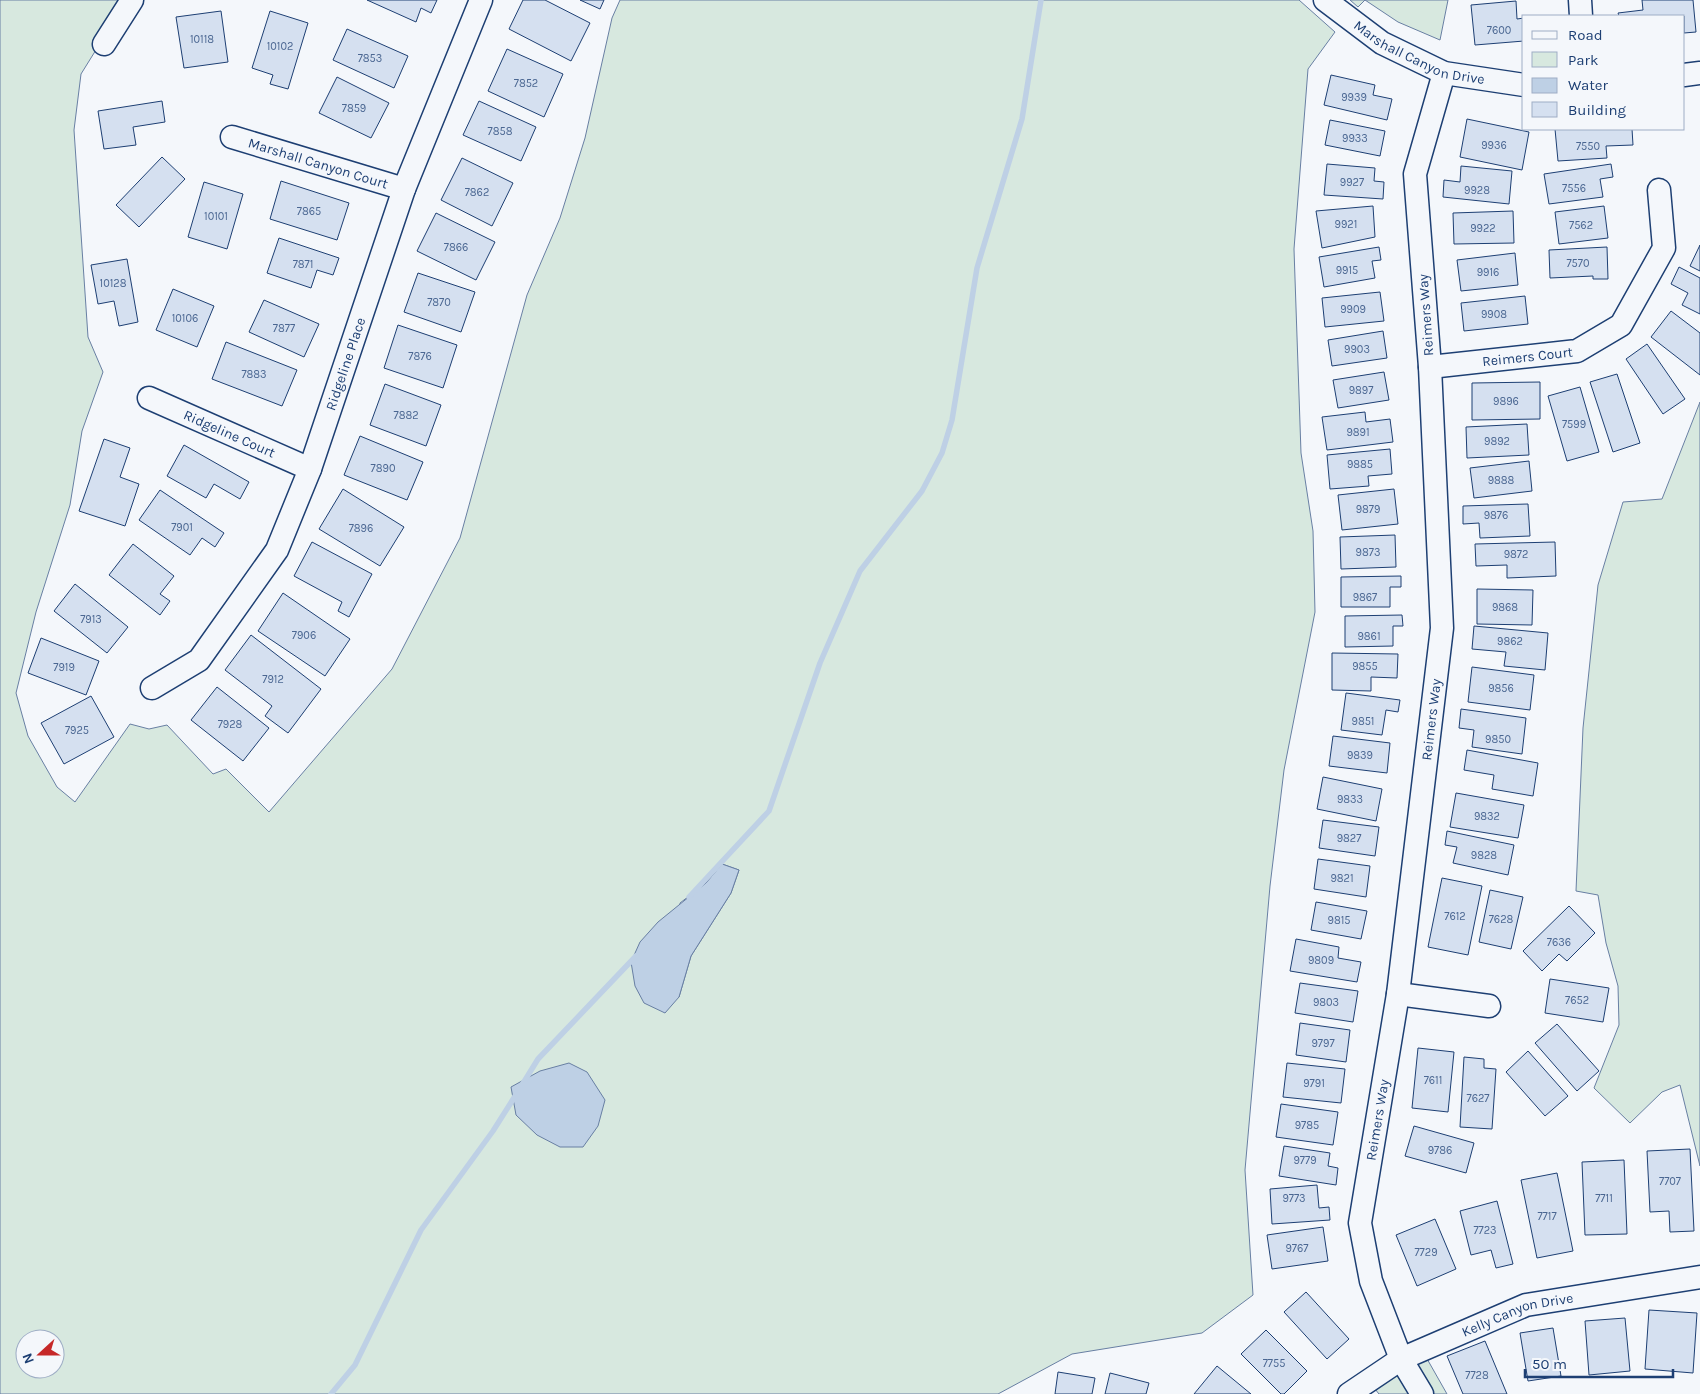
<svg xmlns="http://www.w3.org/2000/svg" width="1700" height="1394" font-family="Karla,sans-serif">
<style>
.green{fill:#d7e8df;stroke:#687fa3;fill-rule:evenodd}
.water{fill:#bed0e5;stroke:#687fa3}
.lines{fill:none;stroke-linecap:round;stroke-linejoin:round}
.stream{stroke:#bed0e5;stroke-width:5.5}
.building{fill:#d5e0f0;stroke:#1d3f73}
.minor-casing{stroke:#1d3f73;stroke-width:25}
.minor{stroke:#f4f7fb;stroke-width:22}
.labels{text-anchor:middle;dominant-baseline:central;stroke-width:4;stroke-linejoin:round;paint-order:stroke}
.number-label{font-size:11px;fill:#4b6792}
.street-label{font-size:14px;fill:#1d3f73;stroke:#f4f7fb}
</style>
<rect width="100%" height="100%" fill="#f4f7fb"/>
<path class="green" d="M 0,0 L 127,0 L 81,74 L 74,130 L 88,337 L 103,372 L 82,431 L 70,505 L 36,612 L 16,693 L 28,736 L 57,787 L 75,802 L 130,724 L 149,729 L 167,725 L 213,774 L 226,769 L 269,812 L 392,669 L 460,538 L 527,295 L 560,218 L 585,138 L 612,18 L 620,0 L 1299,0 L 1335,32 L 1308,69 L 1294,249 L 1301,453 L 1313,531 L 1315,612 L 1284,770 L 1270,886 L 1245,1170 L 1253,1295 L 1202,1333 L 1072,1354 L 998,1394 L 0,1394 ZM 722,864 L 739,870 L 731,893 L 691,956 L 679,997 L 680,903 L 706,883 ZM 25,1339 L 55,1339 L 55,1369 L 25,1369 Z
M 1350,0 L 1448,0 L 1440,40 L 1398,22 L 1365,0 L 1358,7 Z
M 1700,402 L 1700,1166 L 1680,1085 L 1662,1092 L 1630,1123 L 1594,1088 L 1619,1025 L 1618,986 L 1606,943 L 1598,895 L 1576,891 L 1583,728 L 1598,585 L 1623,502 L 1662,499 Z
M 1426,1357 L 1447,1394 L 1379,1394 L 1375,1389 Z"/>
<path class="water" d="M 722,864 L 739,870 L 731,893 L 691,956 L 679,997 L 665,1013 L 644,1003 L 635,986 L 631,962 L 640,942 L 658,922 L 706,883 Z
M 569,1063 L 587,1072 L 605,1100 L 598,1126 L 583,1147 L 560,1147 L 537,1135 L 516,1115 L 511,1087 L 540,1071 Z"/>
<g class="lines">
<path class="stream" d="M 689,897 L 769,811 L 820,663 L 860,571 L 922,491 L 942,453 L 952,420 L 977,268 L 1022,119 L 1041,0
M 522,1085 L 538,1059 L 636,956
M 331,1394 L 355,1365 L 421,1230 L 493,1131 L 517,1093"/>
</g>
<path class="building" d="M 367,0 L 437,0 L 431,13 L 421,8 L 416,22 Z
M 523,0 L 545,0 L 590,23 L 571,61 L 509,29 Z
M 580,0 L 604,0 L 600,9 Z
M 1642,0 L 1693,0 L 1696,32 L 1684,33 L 1684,16 L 1619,16 L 1618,13 L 1643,10 Z
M 1516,1 L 1517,19 L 1524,18 L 1524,41 L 1475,45 L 1471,5 Z
M 221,11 L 228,62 L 184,68 L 176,17 Z
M 270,11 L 308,23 L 288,89 L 270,84 L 273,75 L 252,68 Z
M 347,29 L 408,56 L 394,88 L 333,60 Z
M 507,49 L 563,74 L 544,117 L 488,91 Z
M 1331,75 L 1375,85 L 1373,95 L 1392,99 L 1387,120 L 1324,105 Z
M 337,77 L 389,103 L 371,138 L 319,113 Z
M 162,101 L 165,122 L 133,127 L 136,145 L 104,149 L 98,111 Z
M 479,101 L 536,127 L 521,161 L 463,135 Z
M 1467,119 L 1529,132 L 1522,170 L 1460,157 Z
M 1330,120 L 1385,131 L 1380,156 L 1325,145 Z
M 1555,129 L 1632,129 L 1633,145 L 1606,146 L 1607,158 L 1558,161 Z
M 162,157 L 185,179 L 139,227 L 116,205 Z
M 462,158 L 513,183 L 492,226 L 441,200 Z
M 1327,164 L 1375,168 L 1374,181 L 1384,182 L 1383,199 L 1324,195 Z
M 1611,164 L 1613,177 L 1600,179 L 1603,197 L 1549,204 L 1544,174 Z
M 1461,166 L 1512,171 L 1509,204 L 1443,197 L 1444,180 L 1460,182 Z
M 281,181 L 349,203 L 337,240 L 270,219 Z
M 204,182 L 243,194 L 227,249 L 188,237 Z
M 1373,206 L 1375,237 L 1322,248 L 1316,211 Z
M 1604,206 L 1608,238 L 1559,244 L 1555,212 Z
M 1513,211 L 1514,243 L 1454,244 L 1453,213 Z
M 436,213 L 495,242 L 476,280 L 417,251 Z
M 279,238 L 339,258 L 333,275 L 317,270 L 311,288 L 267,273 Z
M 1700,245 L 1700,271 L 1690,266 Z
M 1379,247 L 1381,260 L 1372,261 L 1375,278 L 1324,287 L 1319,257 Z
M 1607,247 L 1608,279 L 1593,279 L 1593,276 L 1550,278 L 1549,250 Z
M 1515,253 L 1518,285 L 1461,291 L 1457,260 Z
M 127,259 L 138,322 L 119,326 L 114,301 L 98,304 L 91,265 Z
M 1679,267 L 1700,278 L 1700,314 L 1682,305 L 1688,293 L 1671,284 Z
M 418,273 L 475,292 L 461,332 L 404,312 Z
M 173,289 L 214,306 L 197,347 L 156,330 Z
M 1380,292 L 1384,321 L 1325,327 L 1322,298 Z
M 1525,296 L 1528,324 L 1464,331 L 1461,303 Z
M 264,300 L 319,324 L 304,357 L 249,332 Z
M 1671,311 L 1700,333 L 1700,375 L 1651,337 Z
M 398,325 L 457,345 L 443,388 L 384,368 Z
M 1383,331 L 1387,358 L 1332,366 L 1328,340 Z
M 226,342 L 297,370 L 282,406 L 212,379 Z
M 1647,344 L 1685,399 L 1663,414 L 1626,359 Z
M 1384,372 L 1389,400 L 1338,408 L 1333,380 Z
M 1617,374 L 1640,443 L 1613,452 L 1590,382 Z
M 1540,382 L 1540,419 L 1472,420 L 1472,383 Z
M 385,384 L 441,405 L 426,446 L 370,425 Z
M 1580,387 L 1599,452 L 1567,461 L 1548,396 Z
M 1365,412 L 1366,422 L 1390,419 L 1393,442 L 1327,450 L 1322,417 Z
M 1527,424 L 1529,455 L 1467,458 L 1466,427 Z
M 360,436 L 423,462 L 407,500 L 344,475 Z
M 104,439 L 130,448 L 120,477 L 139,484 L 125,526 L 79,511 Z
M 184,445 L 249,482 L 240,499 L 214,484 L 206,498 L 167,476 Z
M 1390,449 L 1392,474 L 1368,476 L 1369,486 L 1330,489 L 1327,455 Z
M 1529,461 L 1532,491 L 1474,498 L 1470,468 Z
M 343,489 L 404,527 L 380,566 L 319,529 Z
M 1394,489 L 1398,524 L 1342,530 L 1338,495 Z
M 160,490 L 224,533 L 215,547 L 202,538 L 190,555 L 139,520 Z
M 1528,504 L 1530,536 L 1480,538 L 1479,523 L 1463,524 L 1463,506 Z
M 1395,535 L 1396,567 L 1341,569 L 1340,537 Z
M 312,542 L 372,574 L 349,617 L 338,611 L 342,602 L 294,576 Z
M 1555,542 L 1556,576 L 1507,578 L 1507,565 L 1476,566 L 1475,544 Z
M 133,544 L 174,576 L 160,594 L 170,601 L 160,615 L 109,575 Z
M 1401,576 L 1401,587 L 1390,587 L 1390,607 L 1341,607 L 1341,577 Z
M 75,584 L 128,627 L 107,653 L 54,611 Z
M 1477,589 L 1533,590 L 1532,625 L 1477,624 Z
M 283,593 L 350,639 L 325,676 L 258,631 Z
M 1402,615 L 1403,626 L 1393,626 L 1393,646 L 1345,647 L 1345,616 Z
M 1474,626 L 1548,633 L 1545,670 L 1504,666 L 1506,652 L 1472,649 Z
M 251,635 L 321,689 L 288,733 L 265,716 L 272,706 L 225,670 Z
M 41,638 L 99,661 L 86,695 L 28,673 Z
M 1332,653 L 1398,654 L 1397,678 L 1371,677 L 1371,691 L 1332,690 Z
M 1472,667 L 1534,675 L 1530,710 L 1468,702 Z
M 217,687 L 269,728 L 243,761 L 191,720 Z
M 1346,693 L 1400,700 L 1398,712 L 1386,710 L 1382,735 L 1341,730 Z
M 91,696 L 114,737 L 64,764 L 41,723 Z
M 1461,709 L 1526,718 L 1522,754 L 1472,747 L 1474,730 L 1459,728 Z
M 1333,736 L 1390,743 L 1387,773 L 1329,766 Z
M 1467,750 L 1538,763 L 1533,796 L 1492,789 L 1494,775 L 1464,770 Z
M 1323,777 L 1382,789 L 1376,821 L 1317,809 Z
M 1456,793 L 1524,805 L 1518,838 L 1450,827 Z
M 1323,820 L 1379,827 L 1375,856 L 1319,848 Z
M 1447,831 L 1514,845 L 1508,875 L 1453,863 L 1457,847 L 1445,845 Z
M 1318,859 L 1370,866 L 1366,897 L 1314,889 Z
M 1442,878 L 1482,886 L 1468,955 L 1428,947 Z
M 1490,890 L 1523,897 L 1511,949 L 1479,942 Z
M 1316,902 L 1367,911 L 1361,939 L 1311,930 Z
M 1569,906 L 1595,933 L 1567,961 L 1559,954 L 1542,971 L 1523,951 Z
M 1296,939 L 1339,947 L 1338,958 L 1361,962 L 1357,982 L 1290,971 Z
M 1550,979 L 1609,988 L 1603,1022 L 1545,1013 Z
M 1300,983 L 1358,991 L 1353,1022 L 1295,1013 Z
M 1300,1023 L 1350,1030 L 1346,1062 L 1296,1055 Z
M 1557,1024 L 1599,1071 L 1577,1091 L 1535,1043 Z
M 1418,1048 L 1454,1052 L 1448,1112 L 1412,1108 Z
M 1528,1051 L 1568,1096 L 1545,1116 L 1506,1072 Z
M 1464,1057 L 1484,1059 L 1484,1068 L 1496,1069 L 1492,1129 L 1460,1127 Z
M 1287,1063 L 1345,1069 L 1341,1103 L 1283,1097 Z
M 1281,1104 L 1338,1112 L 1333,1145 L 1276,1137 Z
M 1414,1126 L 1474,1143 L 1466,1173 L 1405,1156 Z
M 1284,1146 L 1330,1153 L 1328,1166 L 1338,1168 L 1336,1185 L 1279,1176 Z
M 1690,1149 L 1694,1231 L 1670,1232 L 1669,1211 L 1650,1212 L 1647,1151 Z
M 1624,1160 L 1627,1234 L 1585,1235 L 1582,1162 Z
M 1557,1173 L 1573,1251 L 1537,1258 L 1521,1180 Z
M 1317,1185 L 1319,1208 L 1329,1207 L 1330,1220 L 1272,1224 L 1270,1189 Z
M 1497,1201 L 1513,1264 L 1496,1268 L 1491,1250 L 1471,1255 L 1460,1211 Z
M 1435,1219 L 1456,1269 L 1417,1286 L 1396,1235 Z
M 1323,1227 L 1328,1261 L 1272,1269 L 1267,1235 Z
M 1306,1292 L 1349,1339 L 1327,1359 L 1284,1312 Z
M 1649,1310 L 1697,1313 L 1693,1373 L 1645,1369 Z
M 1625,1318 L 1630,1371 L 1589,1375 L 1585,1321 Z
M 1553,1328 L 1561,1376 L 1528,1381 L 1520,1333 Z
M 1266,1330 L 1307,1371 L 1284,1394 L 1281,1394 L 1241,1354 Z
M 1485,1341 L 1507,1394 L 1463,1394 L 1447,1356 Z
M 1217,1366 L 1251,1394 L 1194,1394 Z
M 1058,1372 L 1095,1378 L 1092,1394 L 1055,1394 Z
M 1110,1373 L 1149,1383 L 1146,1394 L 1105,1394 Z"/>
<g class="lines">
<defs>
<g id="minor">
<path id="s1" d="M 1325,0 L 1382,43 L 1444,73 L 1524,85"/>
<path d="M 1580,0 L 1581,16"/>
<path d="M 104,44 L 132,0"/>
<path d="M 1684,75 L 1700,73"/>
<path id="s2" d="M 232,137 L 404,189"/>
<path id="s3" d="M 1430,367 L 1577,351 L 1621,325 L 1664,248 L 1659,190"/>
<path id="s4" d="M 149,398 L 310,469"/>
<path id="s5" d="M 152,688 L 199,660 L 277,550 L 310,469 L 404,189 L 481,0"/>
<path d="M 1398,994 L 1489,1006"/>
<path id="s6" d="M 1349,1394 L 1401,1359 L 1526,1305 L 1700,1277"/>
<path id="s7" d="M 1422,1394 L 1401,1359 L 1371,1281 L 1360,1223 L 1398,994 L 1442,628 L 1430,367 L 1415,174 L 1444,73"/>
</g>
</defs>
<use href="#minor" class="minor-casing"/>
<use href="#minor" class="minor"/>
</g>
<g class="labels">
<g class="number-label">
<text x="1499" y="30">7600</text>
<text x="202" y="39">10118</text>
<text x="280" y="46">10102</text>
<text x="370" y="58">7853</text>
<text x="526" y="83">7852</text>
<text x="1354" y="97">9939</text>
<text x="354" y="108">7859</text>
<text x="500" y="131">7858</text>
<text x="1355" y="138">9933</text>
<text x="1494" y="145">9936</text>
<text x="1588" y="146">7550</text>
<text x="1352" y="182">9927</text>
<text x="1574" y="188">7556</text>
<text x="1477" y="190">9928</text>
<text x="477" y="192">7862</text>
<text x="309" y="211">7865</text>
<text x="216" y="216">10101</text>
<text x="1346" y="224">9921</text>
<text x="1581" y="225">7562</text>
<text x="1483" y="228">9922</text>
<text x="456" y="247">7866</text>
<text x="1578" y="263">7570</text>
<text x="303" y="264">7871</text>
<text x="1347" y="270">9915</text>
<text x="1488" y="272">9916</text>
<text x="113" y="283">10128</text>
<text x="439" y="302">7870</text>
<text x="1353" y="309">9909</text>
<text x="1494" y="314">9908</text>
<text x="185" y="318">10106</text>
<text x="284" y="328">7877</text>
<text x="1357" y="349">9903</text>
<text x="420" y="356">7876</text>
<text x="254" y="374">7883</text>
<text x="1361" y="390">9897</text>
<text x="1506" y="401">9896</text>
<text x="406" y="415">7882</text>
<text x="1574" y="424">7599</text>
<text x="1358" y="432">9891</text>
<text x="1497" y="441">9892</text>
<text x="1360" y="464">9885</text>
<text x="383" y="468">7890</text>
<text x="1501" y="480">9888</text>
<text x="1368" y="509">9879</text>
<text x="1496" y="515">9876</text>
<text x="182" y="527">7901</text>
<text x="361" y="528">7896</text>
<text x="1368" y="552">9873</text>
<text x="1516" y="554">9872</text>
<text x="1365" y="597">9867</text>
<text x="1505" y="607">9868</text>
<text x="91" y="619">7913</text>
<text x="304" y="635">7906</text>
<text x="1369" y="636">9861</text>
<text x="1510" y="641">9862</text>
<text x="1365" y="666">9855</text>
<text x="64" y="667">7919</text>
<text x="273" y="679">7912</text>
<text x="1501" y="688">9856</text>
<text x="1363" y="721">9851</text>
<text x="230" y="724">7928</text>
<text x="77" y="730">7925</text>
<text x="1498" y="739">9850</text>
<text x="1360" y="755">9839</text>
<text x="1350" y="799">9833</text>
<text x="1487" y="816">9832</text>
<text x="1349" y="838">9827</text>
<text x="1484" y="855">9828</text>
<text x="1342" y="878">9821</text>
<text x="1455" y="916">7612</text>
<text x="1501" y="919">7628</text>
<text x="1339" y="920">9815</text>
<text x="1559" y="942">7636</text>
<text x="1321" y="960">9809</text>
<text x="1577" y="1000">7652</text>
<text x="1326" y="1002">9803</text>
<text x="1323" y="1043">9797</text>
<text x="1433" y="1080">7611</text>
<text x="1314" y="1083">9791</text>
<text x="1478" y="1098">7627</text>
<text x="1307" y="1125">9785</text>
<text x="1440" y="1150">9786</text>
<text x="1305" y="1160">9779</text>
<text x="1670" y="1181">7707</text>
<text x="1294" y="1198">9773</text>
<text x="1604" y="1198">7711</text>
<text x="1547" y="1216">7717</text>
<text x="1485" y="1230">7723</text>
<text x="1297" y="1248">9767</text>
<text x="1426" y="1252">7729</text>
<text x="1274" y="1363">7755</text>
<text x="1477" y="1375">7728</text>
</g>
<g class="street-label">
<text stroke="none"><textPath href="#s1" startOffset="110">Marshall Canyon Drive</textPath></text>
<text stroke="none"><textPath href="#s2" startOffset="90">Marshall Canyon Court</textPath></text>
<text transform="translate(1426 315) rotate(-94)">Reimers Way</text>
<text stroke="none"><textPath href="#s3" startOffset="98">Reimers Court</textPath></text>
<text stroke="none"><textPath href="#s5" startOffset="388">Ridgeline Place</textPath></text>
<text stroke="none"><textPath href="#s4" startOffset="88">Ridgeline Court</textPath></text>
<text stroke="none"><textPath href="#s7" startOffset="692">Reimers Way</textPath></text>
<text stroke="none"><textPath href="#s7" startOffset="288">Reimers Way</textPath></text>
<text stroke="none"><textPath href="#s6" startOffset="188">Kelly Canyon Drive</textPath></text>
</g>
</g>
<rect x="1522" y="15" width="162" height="115" fill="#f4f7fb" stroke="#9eadc5"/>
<rect x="1532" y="31" width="25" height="8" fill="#f4f7fb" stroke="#9eadc5"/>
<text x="1568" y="40" font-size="15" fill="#1d3f73">Road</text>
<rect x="1532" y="52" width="25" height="15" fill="#d7e8df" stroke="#9eadc5"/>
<text x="1568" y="65" font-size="15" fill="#1d3f73">Park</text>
<rect x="1532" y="78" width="25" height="15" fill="#bed0e5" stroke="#9eadc5"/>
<text x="1568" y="90" font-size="15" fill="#1d3f73">Water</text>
<rect x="1532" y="102" width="25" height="15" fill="#d5e0f0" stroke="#9eadc5"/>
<text x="1568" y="115" font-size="15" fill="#1d3f73">Building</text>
<g transform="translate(40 1354) rotate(249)"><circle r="24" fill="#f4f7fb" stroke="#9eadc5"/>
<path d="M0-4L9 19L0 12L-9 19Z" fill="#c62828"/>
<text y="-8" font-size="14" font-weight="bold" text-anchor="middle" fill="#1d3f73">N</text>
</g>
<path d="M1525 1369v8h148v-8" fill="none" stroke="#1d3f73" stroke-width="2.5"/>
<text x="1532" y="1369" font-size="15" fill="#1d3f73" stroke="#f4f7fb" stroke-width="4" paint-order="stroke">50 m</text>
</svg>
